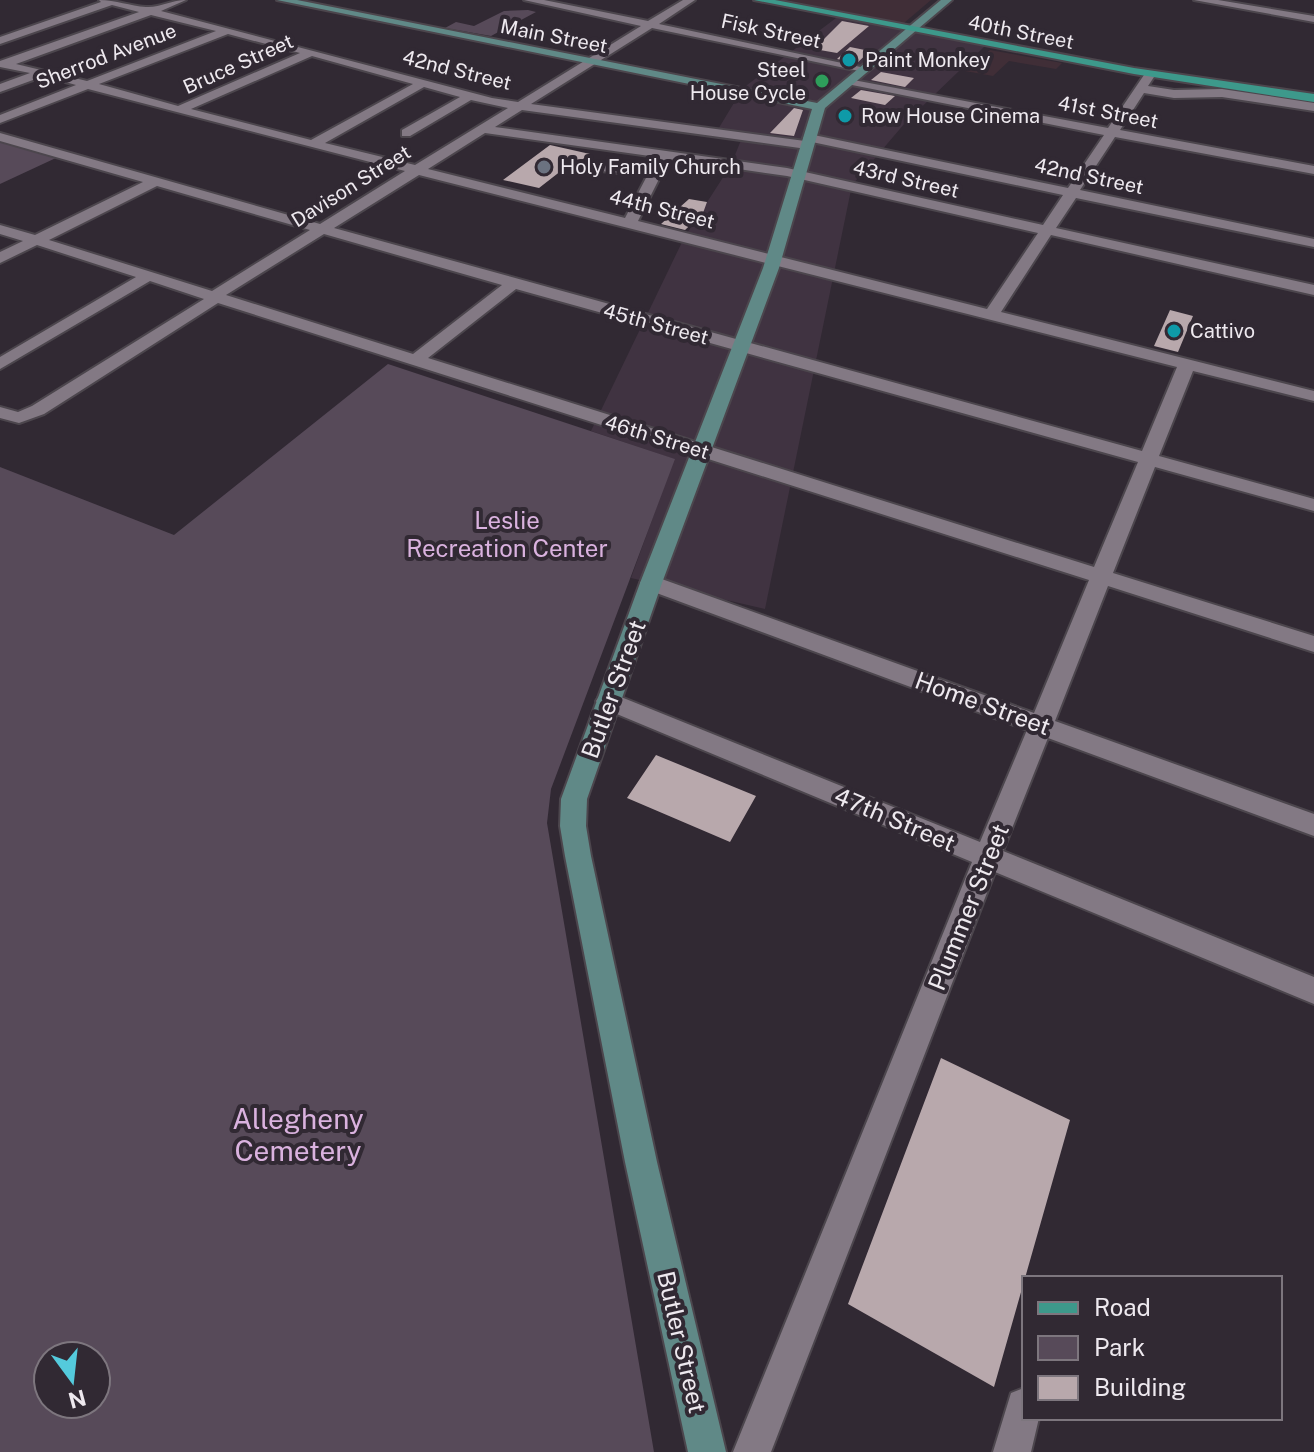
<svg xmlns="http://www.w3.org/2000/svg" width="1314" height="1452" font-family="'Public Sans',sans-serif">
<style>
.built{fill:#403341}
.education{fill:#402e37}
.green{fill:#574a59;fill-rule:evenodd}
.building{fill:#b8a8ac}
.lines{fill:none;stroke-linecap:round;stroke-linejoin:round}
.street-casing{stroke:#4c464d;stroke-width:4}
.secondary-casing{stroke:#4c464d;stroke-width:4}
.primary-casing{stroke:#4c464d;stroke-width:4}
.street{fill:#837984;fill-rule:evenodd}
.secondary{fill:#608987;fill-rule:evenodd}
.primary{fill:#3d998b;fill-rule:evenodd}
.culture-dot{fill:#0f9aa8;stroke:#312933;stroke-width:3}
.leisure-dot{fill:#2e9e5b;stroke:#312933;stroke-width:3}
.worship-dot{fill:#6b7280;stroke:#312933;stroke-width:3}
.labels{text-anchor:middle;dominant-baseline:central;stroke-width:8;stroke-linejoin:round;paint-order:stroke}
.far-street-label{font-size:20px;fill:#eee9ef;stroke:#312933}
.far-poi-label{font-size:20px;fill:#eee9ef;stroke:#312933;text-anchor:start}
.park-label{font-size:24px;fill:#dab2df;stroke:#312933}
.street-label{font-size:24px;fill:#eee9ef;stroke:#312933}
.near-park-label{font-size:28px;fill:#dab2df;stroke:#312933}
</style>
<rect width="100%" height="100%" fill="#312933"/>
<path class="built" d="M 840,15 L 985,46 L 905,123 L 852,185 L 765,609 L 631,578 L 674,459 L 591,431 L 684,238 L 731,165 L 743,135 L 717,131 L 743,88 Z"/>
<path class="education" d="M 786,0 L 931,0 L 904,23 Z
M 990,50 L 1062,63 L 1056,69 L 1009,61 L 993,76 L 965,71 Z"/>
<path class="green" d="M 528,10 L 536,12 L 491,36 L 445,28 L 456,22 L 474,26 L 504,11 Z
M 0,141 L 58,157 L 0,184 Z
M 388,364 L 675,459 L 551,789 L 547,823 L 654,1452 L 0,1452 L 0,467 L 174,535 ZM 48,1356 L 96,1356 L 96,1404 L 48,1404 Z"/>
<path class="building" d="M 842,21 L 869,26 L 837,53 L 814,49 Z
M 850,47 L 870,51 L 857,63 L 837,59 Z
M 881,72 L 914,78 L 905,87 L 871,80 Z
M 861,90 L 895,96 L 885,105 L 851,98 Z
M 794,108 L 803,110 L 794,136 L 770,133 Z
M 550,145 L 590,154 L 570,168 L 566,167 L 539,188 L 503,180 Z
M 689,199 L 707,202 L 703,213 L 685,230 L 661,224 Z
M 1170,310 L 1193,316 L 1178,352 L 1154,346 Z
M 656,755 L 756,796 L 730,842 L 627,798 Z
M 941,1058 L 1070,1120 L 994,1387 L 848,1304 Z"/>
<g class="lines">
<defs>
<path id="street" d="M 99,0 C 116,0 130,6 146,7 C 159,8 172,0 186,0 L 161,11 L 492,98 L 518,102 L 641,26 L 524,0 L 544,0 L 648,21 L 683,0 L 695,0 L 659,24 L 870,69 L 864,72 L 652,28 L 531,104 L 805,141 L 803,138 L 809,134 L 1068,188 L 1104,135 L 842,83 L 848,79 L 1108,128 L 1146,72 L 1150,71 L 1156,74 L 1148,86 L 1174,90 L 1222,89 L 1314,103 L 1314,111 L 1222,97 L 1174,98 L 1144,93 L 1120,130 L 1314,166 L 1314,174 L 1115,137 L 1080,190 L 1314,239 L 1314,247 L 1076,198 L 1056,228 L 1314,285 L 1314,295 L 1051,235 L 1001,312 L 1314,391 L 1314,401 L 1193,371 L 1159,456 L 1314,499 L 1314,511 L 1155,467 L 1113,573 L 1314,636 L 1314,652 L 1108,586 L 1055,721 L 1314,814 L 1314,836 L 1048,738 L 1003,851 L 1314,977 L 1314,1004 L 995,872 L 771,1452 L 733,1452 L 972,862 L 600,707 L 596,701 L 600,695 L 608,692 L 616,695 L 980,842 L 1027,730 L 643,588 L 640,583 L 643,578 L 659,578 L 1034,713 L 1089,580 L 218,303 L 44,414 L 19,423 L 0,418 L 0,407 L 18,412 L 32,406 L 204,299 L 150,281 L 0,369 L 0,357 L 136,277 L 37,245 L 0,263 L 0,252 L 23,241 L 0,234 L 0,225 L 35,235 L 143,182 L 0,141 L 0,133 L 320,224 L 405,171 L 88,89 L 0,123 L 0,115 L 76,85 L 44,76 L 0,92 L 0,84 L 30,73 L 0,67 L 0,61 L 139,12 L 112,5 L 0,44 L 0,37 L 101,2 ZM 151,15 L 216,31 L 87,81 L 16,64 ZM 228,34 L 300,53 L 178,106 L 99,84 ZM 312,56 L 413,84 L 311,140 L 191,109 ZM 424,87 L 460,97 L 402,130 L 402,136 L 410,136 L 471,100 L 508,108 L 415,165 L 325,143 ZM 522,110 L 807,149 L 812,148 L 812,142 L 1063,195 L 1043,225 L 787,168 L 495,127 ZM 485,133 L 657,157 L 651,168 L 592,162 L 585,166 L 592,170 L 647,176 L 625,218 L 428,169 ZM 669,159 L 787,176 L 1038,233 L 987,309 L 638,221 ZM 419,175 L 1177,367 L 1142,451 L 334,228 ZM 157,186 L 310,230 L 212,291 L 49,240 ZM 324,234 L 502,285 L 413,354 L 226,295 ZM 516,289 L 1138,462 L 1094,567 L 428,358 Z
M 1194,0 L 1218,0 L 1314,16 L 1314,22 Z
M 1024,1388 L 1024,1418 L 1039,1418 L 1031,1452 L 993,1452 L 1011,1393 Z"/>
<path id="secondary" d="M 277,0 L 297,0 L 817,103 L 941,0 L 952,0 L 825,108 L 779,268 L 662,583 L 587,799 L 586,826 L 591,856 L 657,1162 L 726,1452 L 688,1452 L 625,1162 L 565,856 L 560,826 L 561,799 L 640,583 L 763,268 L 812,109 Z"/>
<path id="primary" d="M 754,0 L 775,0 L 1134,68 L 1314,94 L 1314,102 L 1134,74 Z"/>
</defs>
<use href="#street" class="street-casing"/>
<use href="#secondary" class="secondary-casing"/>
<use href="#primary" class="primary-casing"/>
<use href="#street" class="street"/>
<use href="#secondary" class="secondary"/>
<use href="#primary" class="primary"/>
</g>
<g class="culture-dot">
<circle cx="849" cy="60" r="8"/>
<circle cx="845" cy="116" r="8"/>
<circle cx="1174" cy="331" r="8"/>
</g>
<circle class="leisure-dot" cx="822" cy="81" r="8"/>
<circle class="worship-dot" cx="544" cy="167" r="8"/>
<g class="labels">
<g class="far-street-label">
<text transform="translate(771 31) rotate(12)">Fisk Street</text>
<text transform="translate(1021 32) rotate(11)">40th Street</text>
<text transform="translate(554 36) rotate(11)">Main Street</text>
<text transform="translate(106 56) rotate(-21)">Sherrod Avenue</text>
<text transform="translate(238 64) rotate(-24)">Bruce Street</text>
<text transform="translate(457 70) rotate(14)">42nd Street</text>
<text transform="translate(1108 112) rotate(11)">41st Street</text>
<text transform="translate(1089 176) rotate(12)">42nd Street</text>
<text transform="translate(906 179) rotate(13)">43rd Street</text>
<text transform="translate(351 186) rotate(-32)">Davison Street</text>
<text transform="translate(662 209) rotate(14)">44th Street</text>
<text transform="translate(656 324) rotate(15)">45th Street</text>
<text transform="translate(657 437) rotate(17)">46th Street</text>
</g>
<g class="far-poi-label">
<text x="865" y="60">Paint Monkey</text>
<text x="806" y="70" text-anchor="end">Steel<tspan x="806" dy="23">House Cycle</tspan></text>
<text x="861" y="116">Row House Cinema</text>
<text x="560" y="167">Holy Family Church</text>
<text x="1190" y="331">Cattivo</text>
</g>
<g class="park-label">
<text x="507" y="520">Leslie<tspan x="507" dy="28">Recreation Center</tspan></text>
</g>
<g class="street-label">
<text transform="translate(613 689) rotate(-70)">Butler Street</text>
<text transform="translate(983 703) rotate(20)">Home Street</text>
<text transform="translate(895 819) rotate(23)">47th Street</text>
<text transform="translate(968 907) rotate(-68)">Plummer Street</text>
<text transform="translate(682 1342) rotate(77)">Butler Street</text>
</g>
<g class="near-park-label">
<text x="298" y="1118">Allegheny<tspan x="298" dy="32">Cemetery</tspan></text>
</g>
</g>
<rect x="1022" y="1276" width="260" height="144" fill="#312933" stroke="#7d767e" stroke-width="2"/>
<rect x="1038" y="1302" width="40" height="12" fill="#3d998b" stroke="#7d767e" stroke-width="2"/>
<text x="1094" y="1316" font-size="24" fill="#eee9ef">Road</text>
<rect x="1038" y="1336" width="40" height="24" fill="#574a59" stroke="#7d767e" stroke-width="2"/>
<text x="1094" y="1356" font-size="24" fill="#eee9ef">Park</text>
<rect x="1038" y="1376" width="40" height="24" fill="#b8a8ac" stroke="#7d767e" stroke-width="2"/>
<text x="1094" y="1396" font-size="24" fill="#eee9ef">Building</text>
<g transform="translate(72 1380) rotate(165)"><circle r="38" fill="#312933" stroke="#7d767e" stroke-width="2"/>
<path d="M0-6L14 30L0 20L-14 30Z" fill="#54cadc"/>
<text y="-12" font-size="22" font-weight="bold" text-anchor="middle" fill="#eee9ef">N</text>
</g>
</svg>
